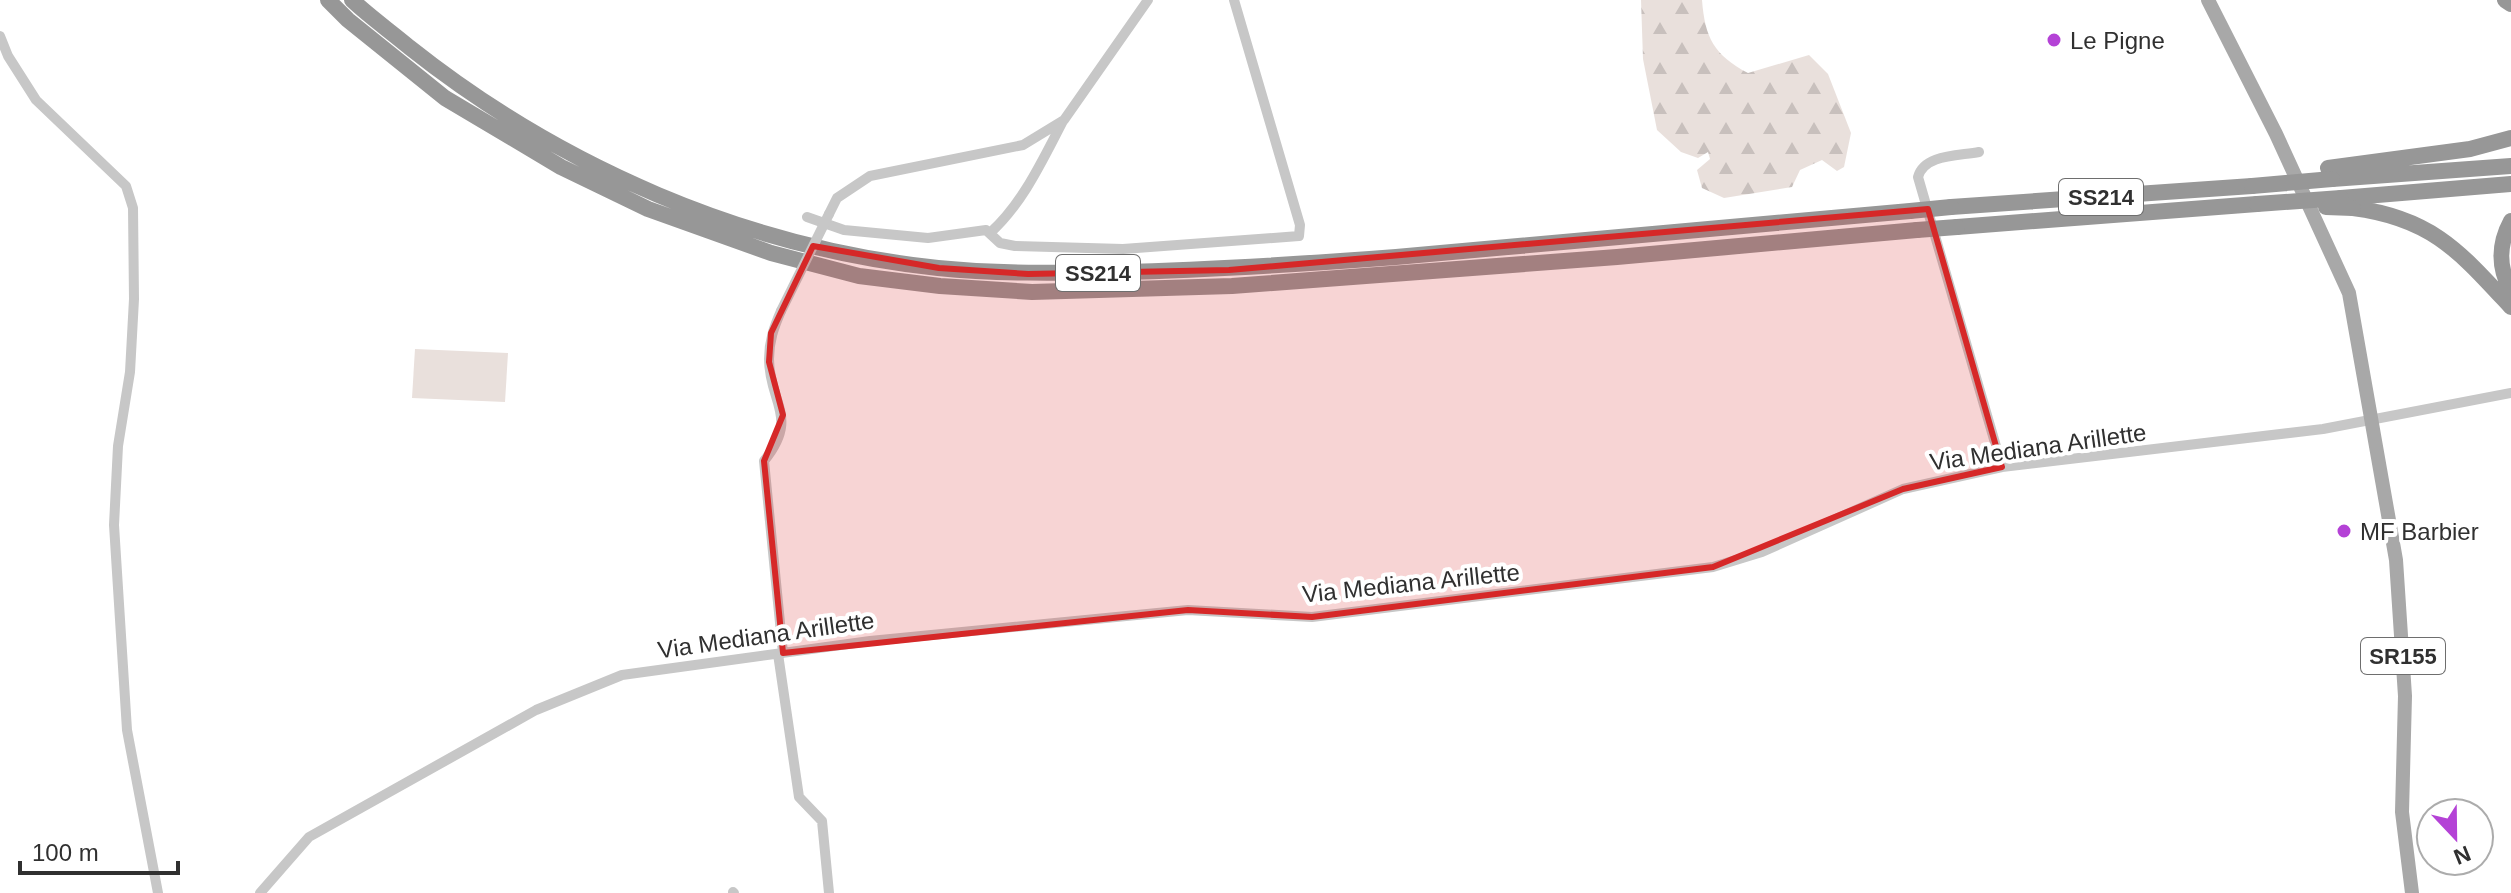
<svg xmlns="http://www.w3.org/2000/svg" width="2511" height="893" font-family="Helvetica,sans-serif">
<style>
.forest{fill:url(#forest-firs)}
.park{fill:#e9e0dc}
.lines{fill:none;stroke-linecap:round;stroke-linejoin:round}
.minor{stroke:#c7c7c7;stroke-width:10}
.major{stroke:#a8a8a8;stroke-width:14}
.highway{stroke:#979797;stroke-width:16}
.minor-bridge{stroke:#c7c7c7;stroke-width:10}
.highway-bridge{stroke:#979797;stroke-width:16}
.marked{fill:#d62828;fill-opacity:0.2;stroke:#d62828;stroke-width:6;stroke-linejoin:round}
.poi-dot{fill:#b442d6;stroke:#fff;stroke-width:3}
.labels{text-anchor:middle;dominant-baseline:central;stroke-width:8;stroke-linejoin:round;paint-order:stroke}
.shield{fill:#fff;stroke:#6e6e6e;stroke-width:2}
.shield-label{font-size:22px;font-weight:bold;fill:#303030}
.poi-label{font-size:24px;fill:#303030;stroke:#fff;text-anchor:start}
.street-label{font-size:24px;fill:#303030;stroke:#fff}
</style>
<defs>
<pattern id="forest-firs" width="22" height="20" patternUnits="userSpaceOnUse" patternTransform="scale(2)"><rect width="22" height="20" fill="#e9e0dc"/><path d="M5 1l3.5 6h-7zM16 11l3.5 6h-7z" fill="#c8c0bd"/></pattern>
</defs>
<rect width="100%" height="100%" fill="#fff"/>
<path class="forest" d="M 1641,0 L 1702,0 C 1705,38 1714,55 1748,73 L 1809,55 L 1828,74 L 1851,133 L 1844,167 L 1837,171 L 1822,160 L 1800,170 L 1792,187 L 1724,198 L 1702,188 L 1697,170 L 1710,159 L 1708,152 L 1698,158 L 1681,152 L 1657,130 L 1643,59 Z"/>
<path class="park" d="M 415,349 L 508,353 L 505,402 L 412,398 Z"/>
<g class="lines">
<path class="minor" d="M 0,36 L 8,56 L 36,100 L 126,186 L 133,208 L 134,299 L 130,372 L 118,446 L 114,525 L 127,730 L 158,893
M 1979,152 C 1959,156 1924,154 1918,177 L 2002,467
M 829,214 L 837,198 L 870,176 L 1023,145 L 1064,120 L 1148,0
M 807,217 L 844,230 L 928,238 L 986,230 L 1000,243 L 1015,246 L 1123,249 L 1299,236 L 1300,225 L 1234,0
M 990,233 C 1023,203 1042,161 1063,121
M 781,311 C 774,327 769,341 769,359 C 769,403 800,417 764,461 L 783,653
M 778,654 L 799,797 L 822,821 L 829,893
M 733,892 L 734,893
M 260,893 L 309,837 L 536,710 L 622,675 L 870,641 L 1188,610 L 1312,617 L 1713,567 L 1762,552 L 1903,489 L 2002,467 L 2323,429 L 2511,393"/>
<path class="major" d="M 2208,0 L 2276,134 L 2349,293 L 2396,560 L 2405,696 L 2402,812 L 2412,893"/>
<path class="highway" d="M 328,0 L 348,20 L 445,98 L 561,167 L 648,209 L 771,253 L 859,276 L 940,286 L 1032,292 L 1232,286 L 1617,257 L 1917,230
M 352,0 C 370,17 390,31 409,47 C 560,167 746,248 938,268 C 998,274 1058,273 1118,272 C 1211,270 1303,264 1396,257 C 1568,243 1739,227 1910,211
M 2505,0 L 2511,4
M 2328,168 L 2470,149 L 2511,138
M 2332,179 L 2511,166
M 2341,198 L 2511,184
M 1951,207 L 2252,186
M 2353,208 C 2432,218 2460,252 2511,307
M 2511,221 C 2498,245 2498,267 2511,291
M 1957,227 L 2257,204"/>
<path class="minor-bridge" d="M 781,311 L 829,214"/>
<path class="highway-bridge" d="M 2252,186 L 2332,179
M 2257,204 L 2341,198
M 2326,207 L 2353,208
M 1910,211 L 1951,207
M 1917,230 L 1957,227"/>
</g>
<path class="marked" d="M 1928,209 L 2002,467 L 1903,489 L 1713,567 L 1312,617 L 1188,610 L 783,653 L 764,461 L 783,415 L 769,362 L 771,333 L 813,246 L 939,268 L 1028,274 L 1229,270 Z"/>
<g class="poi-dot">
<circle cx="2054" cy="40" r="8"/>
<circle cx="2344" cy="531" r="8"/>
</g>
<g class="labels">
<g class="shield">
<rect x="2059" y="179" width="84" height="36" rx="6"/>
<rect x="1056" y="255" width="84" height="36" rx="6"/>
<rect x="2361" y="638" width="84" height="36" rx="6"/>
</g>
<g class="shield-label">
<text x="2101" y="197">SS214</text>
<text x="1098" y="273">SS214</text>
<text x="2403" y="656">SR155</text>
</g>
<g class="poi-label">
<text x="2070" y="40">Le Pigne</text>
<text x="2360" y="531">MF Barbier</text>
</g>
<g class="street-label">
<text transform="translate(2038 447) rotate(-8)">Via Mediana Arillette</text>
<text transform="translate(1411 583) rotate(-6)">Via Mediana Arillette</text>
<text transform="translate(766 635) rotate(-8)">Via Mediana Arillette</text>
</g>
</g>
<g transform="translate(2455 837) rotate(158)"><circle r="38" fill="#ffffff" stroke="#acacac" stroke-width="2"/>
<path d="M0-6L14 30L0 20L-14 30Z" fill="#b442d6"/>
<text y="-12" font-size="22" font-weight="bold" text-anchor="middle" fill="#303030">N</text>
</g>
<path d="M20 861v12h158v-12" fill="none" stroke="#303030" stroke-width="4"/>
<text x="32" y="861" font-size="24" fill="#303030" stroke="#ffffff" stroke-width="6" paint-order="stroke">100 m</text>
</svg>
